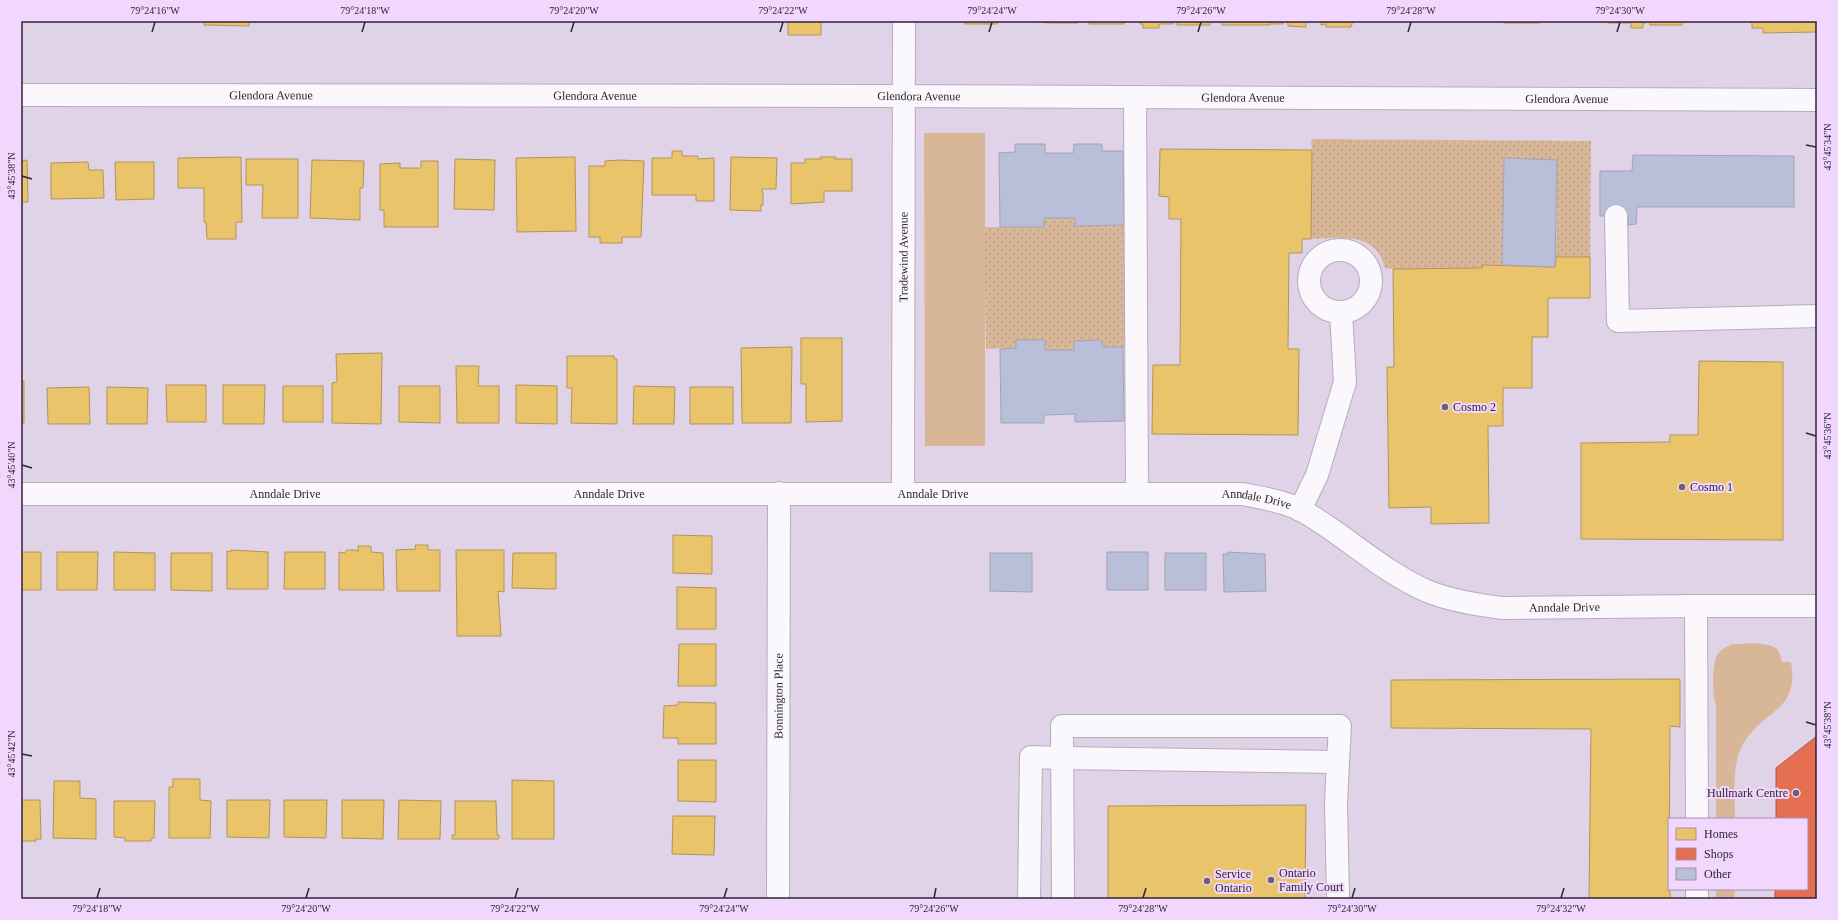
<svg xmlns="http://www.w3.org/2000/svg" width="1838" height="920" font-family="Georgia,serif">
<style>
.grass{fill:#d8b698}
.garden{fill:url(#garden-dots)}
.homes{fill:#e9c46a;stroke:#b1945a}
.shops{fill:#e76f51;stroke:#b05848}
.building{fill:#b9bfd8;stroke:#a4a3b3}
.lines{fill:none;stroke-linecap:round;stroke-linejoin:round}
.minor-casing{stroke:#b6acbc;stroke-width:24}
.minor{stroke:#faf8fc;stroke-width:22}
.ticks{fill:none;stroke:#2e2433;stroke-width:1.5}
.poi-dot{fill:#6c6172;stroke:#f1d7fe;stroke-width:1.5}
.labels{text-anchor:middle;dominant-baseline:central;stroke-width:4;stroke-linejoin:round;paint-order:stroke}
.street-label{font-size:12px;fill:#2e2433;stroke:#f1d7fe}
.poi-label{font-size:12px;fill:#2e2433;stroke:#f1d7fe;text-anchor:start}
.neatline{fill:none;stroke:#2e2433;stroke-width:1.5}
.ticks-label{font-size:10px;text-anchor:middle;fill:#2e2433}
</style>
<defs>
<pattern id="garden-dots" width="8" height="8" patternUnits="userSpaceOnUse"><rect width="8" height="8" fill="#d8b698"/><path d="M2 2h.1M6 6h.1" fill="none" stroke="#ba9c83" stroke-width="1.8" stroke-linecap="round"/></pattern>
</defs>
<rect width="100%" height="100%" fill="#e0d3e8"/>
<path class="grass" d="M 924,133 L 985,133 L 985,446 L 925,446 Z
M 1732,644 C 1743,644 1771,641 1778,650 C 1780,653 1781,658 1782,662 L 1791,662 C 1800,712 1762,710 1743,744 C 1731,767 1735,794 1735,819 L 1716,819 L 1716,705 C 1712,697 1712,663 1717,655 C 1720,650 1726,647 1732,644 Z
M 1716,889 L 1735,889 L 1734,899 L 1716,899 Z"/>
<path class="garden" d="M 1311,139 L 1591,141 L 1590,257 L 1556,257 L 1557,160 L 1504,159 L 1502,265 L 1483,265 L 1482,268 L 1393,269 L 1385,268 C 1375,231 1341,238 1311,239 L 1312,150 Z
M 1044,218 L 1075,218 L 1075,226 L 1124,225 L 1126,347 L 1102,347 L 1102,340 L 1074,341 L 1074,350 L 1045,350 L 1045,340 L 1016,340 L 1016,348 L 986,349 L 984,227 L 1044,227 Z"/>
<path class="homes" d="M 204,21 L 249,21 L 249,26 L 204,25 Z
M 788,21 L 821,21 L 821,35 L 788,35 Z
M 965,21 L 997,21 L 997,24 L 965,24 Z
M 1030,21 L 1078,21 L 1078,23 L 1049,23 Z
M 1089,21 L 1124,21 L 1124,24 L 1089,24 Z
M 1140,21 L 1173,21 L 1173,24 L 1159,24 L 1159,28 L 1143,28 L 1143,24 L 1140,24 Z
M 1177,21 L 1210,21 L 1210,25 L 1177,25 Z
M 1222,21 L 1283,21 L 1283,24 L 1270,24 L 1270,25 L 1222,25 Z
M 1288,21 L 1306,21 L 1306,27 L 1288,26 Z
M 1321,21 L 1352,21 L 1352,25 L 1351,25 L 1351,27 L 1326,27 L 1326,24 L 1321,25 Z
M 1504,21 L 1540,21 L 1540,23 L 1504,23 Z
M 1608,21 L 1646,21 L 1646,23 L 1643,23 L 1643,28 L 1631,28 L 1631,23 L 1608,23 Z
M 1650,21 L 1682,21 L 1682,25 L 1650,25 Z
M 1752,21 L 1817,21 L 1817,32 L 1763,33 L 1763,28 L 1752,28 Z
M 1160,149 L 1312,150 L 1311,239 L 1302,239 L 1302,253 L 1289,253 L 1288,349 L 1299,349 L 1298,435 L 1152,434 L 1153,365 L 1180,365 L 1181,219 L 1169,219 L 1169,197 L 1159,196 Z
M 672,151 L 682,151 L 682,156 L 698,156 L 698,159 L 714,158 L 714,201 L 696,201 L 696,195 L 652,195 L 652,158 L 672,158 Z
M 241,157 L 242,222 L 236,222 L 236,239 L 207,239 L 206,222 L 204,222 L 204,188 L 178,188 L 178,158 Z
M 575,157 L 576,231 L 517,232 L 516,158 Z
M 731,157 L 777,158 L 776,189 L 762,189 L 762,192 L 763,192 L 763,205 L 761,205 L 761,211 L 730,210 Z
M 820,157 L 836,157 L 835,159 L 852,159 L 852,191 L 824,191 L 824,202 L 791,204 L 791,163 L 805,163 L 805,159 L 821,159 Z
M 246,159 L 298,159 L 298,218 L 262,218 L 263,185 L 246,185 Z
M 455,159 L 495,160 L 494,210 L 454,209 Z
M 27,160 L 28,202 L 21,202 L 21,161 Z
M 312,160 L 364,161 L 363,188 L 360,188 L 360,220 L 310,218 Z
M 620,160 L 644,161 L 641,237 L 622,237 L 622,243 L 600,243 L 600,237 L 589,237 L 589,166 L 605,166 L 605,161 Z
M 421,161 L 438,161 L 438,227 L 384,227 L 384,210 L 380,210 L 380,164 L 400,163 L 400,168 L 421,168 Z
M 88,162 L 89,170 L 103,170 L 104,198 L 51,199 L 51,163 Z
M 115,162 L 154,162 L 154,199 L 116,200 Z
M 1556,257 L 1590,257 L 1590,298 L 1548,298 L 1548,337 L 1532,337 L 1532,388 L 1503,388 L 1503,426 L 1488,426 L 1489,523 L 1431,524 L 1431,507 L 1389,508 L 1387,367 L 1394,367 L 1393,269 L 1482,268 L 1482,265 L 1555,267 Z
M 801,338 L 842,338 L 842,421 L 806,422 L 806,384 L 801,384 Z
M 792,347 L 791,423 L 742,423 L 741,348 Z
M 382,353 L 381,424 L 332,423 L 332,383 L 337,382 L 336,354 Z
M 567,356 L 614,356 L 614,359 L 617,359 L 617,424 L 571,423 L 572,388 L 567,388 Z
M 1699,361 L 1783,362 L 1783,540 L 1581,539 L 1581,443 L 1670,442 L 1670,435 L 1698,435 Z
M 456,366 L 479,366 L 478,386 L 499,386 L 499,423 L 457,423 Z
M 21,381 L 24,381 L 24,423 L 21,423 Z
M 166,385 L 206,385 L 206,422 L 167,422 Z
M 223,385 L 265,385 L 264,424 L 223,424 Z
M 516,385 L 557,386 L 557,424 L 516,423 Z
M 283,386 L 323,386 L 323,422 L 283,422 Z
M 399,386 L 440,386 L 440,423 L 399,422 Z
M 634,386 L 675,387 L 674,424 L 633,424 Z
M 89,387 L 90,424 L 48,424 L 47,388 Z
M 107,387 L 148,388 L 147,424 L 107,424 Z
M 690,387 L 733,387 L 733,424 L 690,424 Z
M 673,535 L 712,536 L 712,574 L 673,573 Z
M 415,545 L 428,545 L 428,550 L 440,550 L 440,591 L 397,591 L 396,550 L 416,549 Z
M 358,546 L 371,546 L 371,552 L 383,553 L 384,590 L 339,590 L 339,552 L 344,553 L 347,550 L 356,550 L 358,552 Z
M 231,550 L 268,552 L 268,589 L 227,589 L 227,551 L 231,552 Z
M 456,550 L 504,550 L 504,592 L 498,591 L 501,636 L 457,636 Z
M 21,552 L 41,552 L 41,590 L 21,590 Z
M 57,552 L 98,552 L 97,590 L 57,590 Z
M 114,552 L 155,553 L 155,590 L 114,590 Z
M 285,552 L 325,552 L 325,589 L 284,589 Z
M 171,553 L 212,553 L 212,591 L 171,590 Z
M 513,553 L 556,553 L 556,589 L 512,588 Z
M 677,587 L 716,588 L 716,629 L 677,629 Z
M 679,644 L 716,644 L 716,686 L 678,686 Z
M 1680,679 L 1680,727 L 1670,726 L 1669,889 L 1670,889 L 1670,899 L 1589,899 L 1591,729 L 1391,728 L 1391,680 Z
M 678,702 L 716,703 L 716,744 L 678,744 L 678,738 L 663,738 L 664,706 L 678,705 Z
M 678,760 L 716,760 L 716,802 L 678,801 Z
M 173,779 L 200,779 L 200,800 L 211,801 L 210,838 L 169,838 L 169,787 L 173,787 Z
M 512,780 L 554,781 L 554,839 L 512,839 Z
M 54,781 L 80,781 L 80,798 L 96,799 L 96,839 L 53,838 Z
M 21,800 L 40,800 L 41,839 L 36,839 L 36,841 L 21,841 Z
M 227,800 L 270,800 L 269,838 L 227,837 Z
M 284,800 L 327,800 L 326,838 L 284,837 Z
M 342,800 L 384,800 L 383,839 L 342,838 Z
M 399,800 L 441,801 L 440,839 L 398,839 Z
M 114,801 L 155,801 L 154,838 L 151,838 L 151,841 L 125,841 L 125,838 L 114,837 Z
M 455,801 L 496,801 L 497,835 L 499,835 L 499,839 L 452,839 L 452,835 L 455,835 Z
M 1306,805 L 1305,899 L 1108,899 L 1108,806 Z
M 673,816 L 715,816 L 714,855 L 672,854 Z"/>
<path class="shops" d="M 1817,736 L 1817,899 L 1775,899 L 1775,889 L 1807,889 L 1807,819 L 1776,819 L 1776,768 Z"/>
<path class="building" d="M 1015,144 L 1045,144 L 1045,153 L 1073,153 L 1074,144 L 1102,144 L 1102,151 L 1123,151 L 1124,225 L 1075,226 L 1075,218 L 1044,218 L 1044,227 L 1000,227 L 999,153 L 1015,152 Z
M 1633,155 L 1794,156 L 1794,207 L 1637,207 L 1636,224 L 1628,225 L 1628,217 L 1600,216 L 1600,171 L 1632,171 Z
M 1504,158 L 1557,160 L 1555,267 L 1502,265 Z
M 1016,340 L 1045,340 L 1045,350 L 1074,350 L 1074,341 L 1102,340 L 1102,347 L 1123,347 L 1124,421 L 1075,422 L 1075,414 L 1044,415 L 1044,423 L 1001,423 L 1000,349 L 1016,348 Z
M 1107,552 L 1148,552 L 1148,590 L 1107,590 Z
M 1228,552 L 1265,554 L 1266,591 L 1224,592 L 1223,554 L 1228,554 Z
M 990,553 L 1032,553 L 1032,592 L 990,591 Z
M 1165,553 L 1206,553 L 1206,590 L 1165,590 Z"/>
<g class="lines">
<defs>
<g id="minor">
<path id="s1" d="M 21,95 L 873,96 L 1817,100"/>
<path d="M 1135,97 L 1137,493"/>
<path d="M 1616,216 L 1618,321 L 1817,316"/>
<circle cx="1340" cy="281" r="31"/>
<path id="s2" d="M 903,493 L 904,21"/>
<path id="s3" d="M 21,494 L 1243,494 C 1262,498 1284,501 1301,510 C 1344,534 1381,571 1427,591 C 1451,601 1477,605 1503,608 L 1696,606 L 1817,606"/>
<path d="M 1300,510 L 1317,475 L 1345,382 L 1341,312"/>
<path d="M 1696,606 L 1697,819"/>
<path d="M 1697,889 L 1697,899"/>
<path id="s4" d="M 778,899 L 779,493"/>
<path d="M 1029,899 L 1031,757 L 1061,758 L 1338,762 L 1340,726 L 1062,726 L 1063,899"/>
<path d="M 1338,899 L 1336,803 L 1338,762"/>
</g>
</defs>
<use href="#minor" class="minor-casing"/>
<use href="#minor" class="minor"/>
</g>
<path class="ticks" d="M 152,32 L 155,22M 362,32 L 365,22M 571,32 L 574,22M 780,32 L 783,22M 989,32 L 992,22M 1198,32 L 1201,22M 1408,32 L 1411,22M 1617,32 L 1620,22M 1806,145 L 1816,147M 22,176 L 32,179M 1806,433 L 1816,436M 22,465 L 32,468M 1806,722 L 1816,725M 22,754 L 32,756M 97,898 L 100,888M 306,898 L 309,888M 515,898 L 518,888M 724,898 L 727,888M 934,898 L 936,888M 1143,898 L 1146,888M 1352,898 L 1355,888M 1561,898 L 1564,888"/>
<g class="poi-dot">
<circle cx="1445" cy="407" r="4"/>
<circle cx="1682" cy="487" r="4"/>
<circle cx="1796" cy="793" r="4"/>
<circle cx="1271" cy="880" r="4"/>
<circle cx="1207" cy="881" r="4"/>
</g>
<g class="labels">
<g class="street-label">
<text stroke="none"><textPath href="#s1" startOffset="250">Glendora Avenue</textPath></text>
<text stroke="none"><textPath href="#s1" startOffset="574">Glendora Avenue</textPath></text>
<text stroke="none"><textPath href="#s1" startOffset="898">Glendora Avenue</textPath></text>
<text stroke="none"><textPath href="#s1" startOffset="1222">Glendora Avenue</textPath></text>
<text stroke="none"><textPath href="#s1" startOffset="1546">Glendora Avenue</textPath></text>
<text stroke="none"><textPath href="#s2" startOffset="236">Tradewind Avenue</textPath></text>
<text stroke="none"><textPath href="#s3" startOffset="264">Anndale Drive</textPath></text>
<text stroke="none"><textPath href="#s3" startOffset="588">Anndale Drive</textPath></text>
<text stroke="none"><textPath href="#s3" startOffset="912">Anndale Drive</textPath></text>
<text stroke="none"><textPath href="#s3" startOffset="1236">Anndale Drive</textPath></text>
<text stroke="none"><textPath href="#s3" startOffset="1572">Anndale Drive</textPath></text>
<text stroke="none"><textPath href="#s4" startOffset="203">Bonnington Place</textPath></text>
</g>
<g class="poi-label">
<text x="1453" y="407">Cosmo 2</text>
<text x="1690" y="487">Cosmo 1</text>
<text x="1788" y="793" text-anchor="end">Hullmark Centre</text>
<text x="1279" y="873">Ontario<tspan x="1279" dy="14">Family Court</tspan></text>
<text x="1215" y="874">Service<tspan x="1215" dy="14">Ontario</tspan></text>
</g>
</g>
<rect width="1838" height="920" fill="none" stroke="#f1d7fe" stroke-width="44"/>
<rect x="1668" y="818" width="140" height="72" fill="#f1d7fe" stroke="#a38fad"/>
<rect x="1676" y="828" width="20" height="12" fill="#e9c46a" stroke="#a38fad"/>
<text x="1704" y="838" font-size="12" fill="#2e2433">Homes</text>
<rect x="1676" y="848" width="20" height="12" fill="#e76f51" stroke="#a38fad"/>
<text x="1704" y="858" font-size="12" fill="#2e2433">Shops</text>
<rect x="1676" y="868" width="20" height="12" fill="#b9bfd8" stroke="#a38fad"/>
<text x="1704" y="878" font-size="12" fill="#2e2433">Other</text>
<rect x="22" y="22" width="1794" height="876" class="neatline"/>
<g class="ticks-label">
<text x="155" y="14">79°24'16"W</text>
<text x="365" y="14">79°24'18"W</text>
<text x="574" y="14">79°24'20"W</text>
<text x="783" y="14">79°24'22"W</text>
<text x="992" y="14">79°24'24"W</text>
<text x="1201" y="14">79°24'26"W</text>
<text x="1411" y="14">79°24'28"W</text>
<text x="1620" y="14">79°24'30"W</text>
<text transform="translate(1827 147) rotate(-90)" y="4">43°45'34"N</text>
<text transform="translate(11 176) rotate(-90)" y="4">43°45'38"N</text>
<text transform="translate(1827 436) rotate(-90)" y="4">43°45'36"N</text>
<text transform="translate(11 465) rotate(-90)" y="4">43°45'40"N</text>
<text transform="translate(1827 725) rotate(-90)" y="4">43°45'38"N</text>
<text transform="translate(11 754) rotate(-90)" y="4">43°45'42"N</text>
<text x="97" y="912">79°24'18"W</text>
<text x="306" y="912">79°24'20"W</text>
<text x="515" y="912">79°24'22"W</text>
<text x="724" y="912">79°24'24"W</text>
<text x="934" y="912">79°24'26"W</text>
<text x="1143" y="912">79°24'28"W</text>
<text x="1352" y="912">79°24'30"W</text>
<text x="1561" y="912">79°24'32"W</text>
</g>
</svg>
